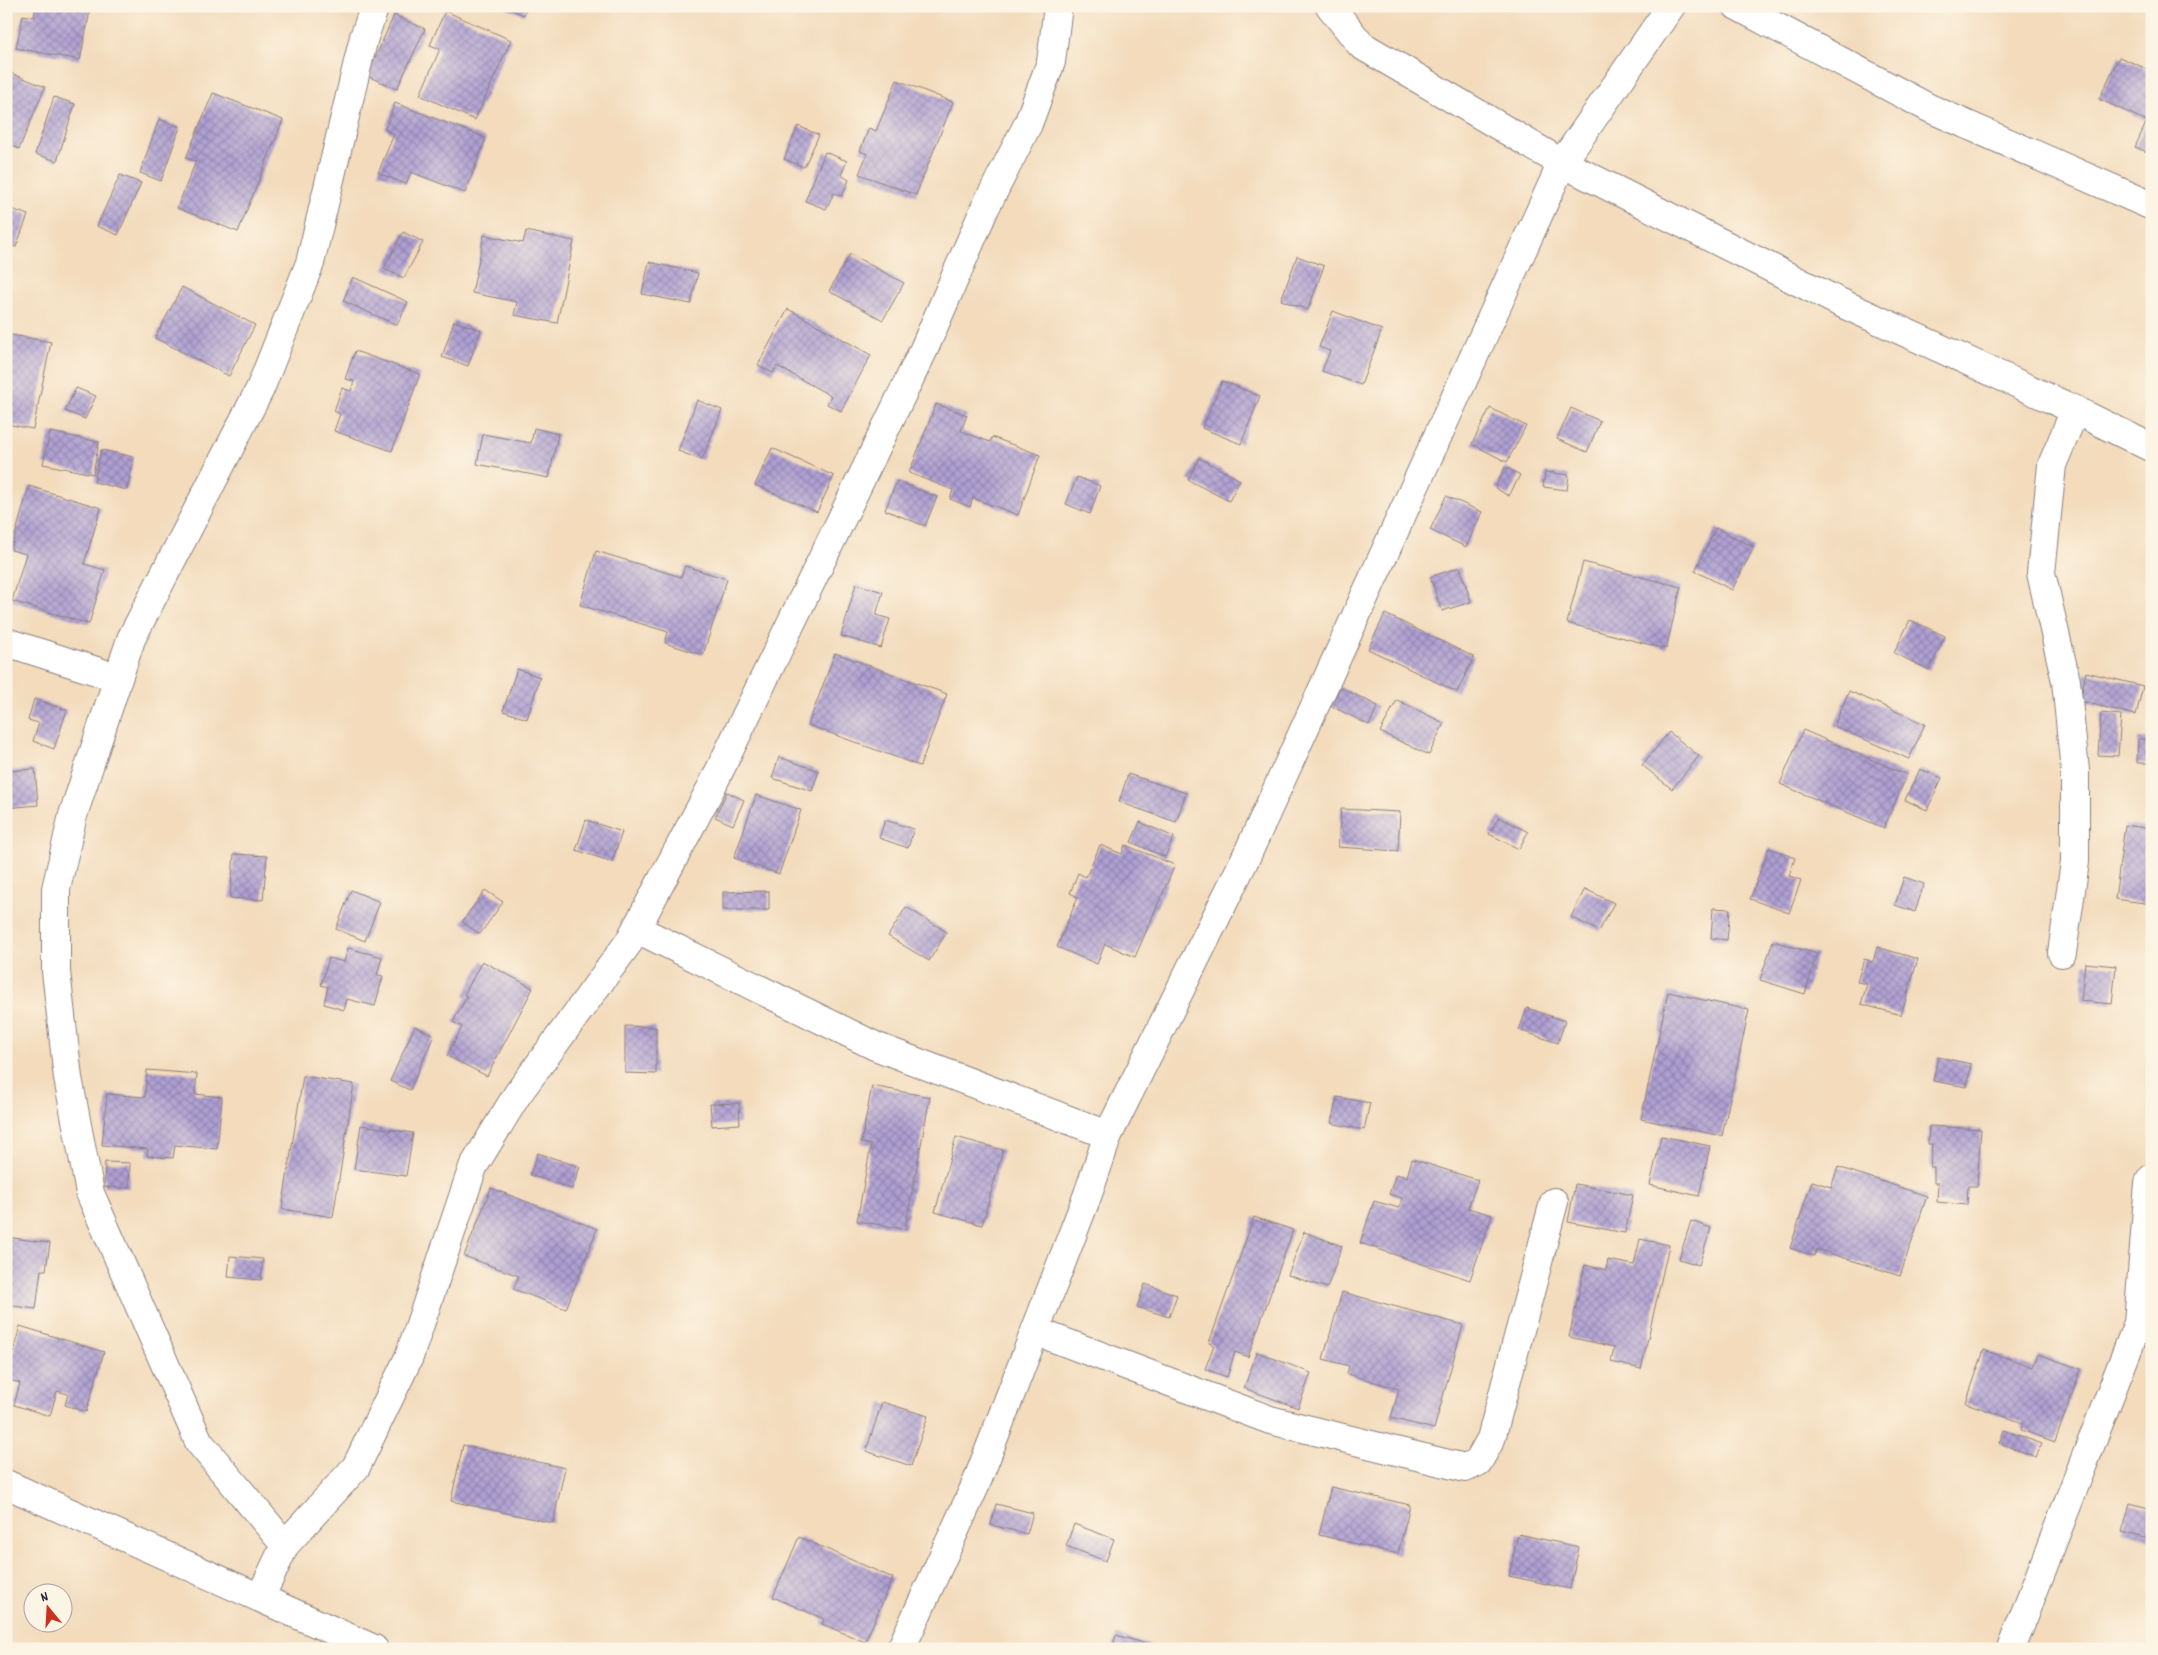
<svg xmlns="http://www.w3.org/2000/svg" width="2158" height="1655" font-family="Dekko,sans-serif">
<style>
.building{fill:url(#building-cross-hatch)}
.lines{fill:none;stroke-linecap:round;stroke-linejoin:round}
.street-casing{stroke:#8a7e7c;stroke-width:30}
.secondary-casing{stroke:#8a7e7c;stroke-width:30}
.street{stroke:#fff;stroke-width:28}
.secondary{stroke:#fff;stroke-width:28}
</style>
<defs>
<pattern id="building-cross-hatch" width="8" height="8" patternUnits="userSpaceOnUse" patternTransform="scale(1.25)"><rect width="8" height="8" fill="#afa0d3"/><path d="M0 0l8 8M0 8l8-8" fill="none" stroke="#8e82ac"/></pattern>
</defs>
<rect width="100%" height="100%" fill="#fcf5e5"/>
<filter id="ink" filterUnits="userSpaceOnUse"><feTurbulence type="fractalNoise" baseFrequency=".02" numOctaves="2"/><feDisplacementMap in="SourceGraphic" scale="10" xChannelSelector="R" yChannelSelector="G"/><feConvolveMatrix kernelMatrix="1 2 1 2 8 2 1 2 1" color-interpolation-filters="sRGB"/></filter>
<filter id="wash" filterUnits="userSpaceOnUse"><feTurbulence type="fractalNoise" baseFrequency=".0096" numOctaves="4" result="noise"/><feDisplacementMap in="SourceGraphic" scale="20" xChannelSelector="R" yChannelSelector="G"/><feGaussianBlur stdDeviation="1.12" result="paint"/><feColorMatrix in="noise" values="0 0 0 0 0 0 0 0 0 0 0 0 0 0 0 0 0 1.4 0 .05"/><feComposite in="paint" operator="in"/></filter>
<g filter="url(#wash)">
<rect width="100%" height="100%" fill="#f3dbbc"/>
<g id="blocks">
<path class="building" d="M 36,6 L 91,6 L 80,60 L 16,48 L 23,15 L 34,17 Z
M 501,6 L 527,6 L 524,15 Z
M 445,11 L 511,40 L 475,120 L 420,95 L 440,49 L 430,45 Z
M 394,15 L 425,29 L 397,89 L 367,76 Z
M 2119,57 L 2152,71 L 2152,154 L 2135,147 L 2147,121 L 2099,99 Z
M 6,71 L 45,87 L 19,149 L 6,143 Z
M 897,80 L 953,102 L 916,195 L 859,174 L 867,154 L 860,151 L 869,128 L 876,131 Z
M 213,93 L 283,120 L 238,232 L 177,208 L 196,161 L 186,158 Z
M 54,97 L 75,104 L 57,161 L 35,154 Z
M 395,103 L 486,138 L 465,193 L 411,172 L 406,184 L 378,173 L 394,134 L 385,129 Z
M 159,119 L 180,127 L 161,181 L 140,173 Z
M 798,126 L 819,135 L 804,167 L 784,159 Z
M 825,152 L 847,161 L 841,175 L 849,180 L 842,196 L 834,193 L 826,209 L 805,201 Z
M 120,175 L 141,183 L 118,235 L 97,226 Z
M 6,207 L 28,215 L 16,247 L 6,244 Z
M 526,231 L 574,241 L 557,323 L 514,315 L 517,302 L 472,293 L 484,235 L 523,243 Z
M 403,232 L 423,242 L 404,278 L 384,269 Z
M 850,254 L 904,283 L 883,320 L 829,291 Z
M 1297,256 L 1324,266 L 1308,310 L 1281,300 Z
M 649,262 L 698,273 L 691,304 L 642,294 Z
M 353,277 L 408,302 L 397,325 L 343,301 Z
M 182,287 L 255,325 L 229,376 L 155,338 Z
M 788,309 L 871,355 L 841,411 L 827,404 L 831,396 L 777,366 L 773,373 L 758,365 Z
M 1333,311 L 1382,330 L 1361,385 L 1322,371 L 1330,351 L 1319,347 Z
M 454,321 L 481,330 L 468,366 L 442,357 Z
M 6,334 L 51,342 L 33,429 L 6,424 Z
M 355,351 L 420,374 L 392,451 L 334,431 L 340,414 L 334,411 L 342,388 L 351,391 L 354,381 L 345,379 Z
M 1222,381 L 1260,396 L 1241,444 L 1202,428 Z
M 76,388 L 96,396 L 85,419 L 65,411 Z
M 697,400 L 722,410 L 702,460 L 678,451 Z
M 936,404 L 967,415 L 961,431 L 990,442 L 992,437 L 1040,455 L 1018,515 L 973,498 L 970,507 L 950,499 L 953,490 L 909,473 Z
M 1490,408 L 1526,426 L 1507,462 L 1472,444 Z
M 1571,408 L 1600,421 L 1587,452 L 1557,439 Z
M 534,428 L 558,434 L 549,478 L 477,464 L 483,434 L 531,443 Z
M 50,432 L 99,442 L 93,474 L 43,464 Z
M 772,448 L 834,476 L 817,512 L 755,485 Z
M 101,450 L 134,457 L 127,490 L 94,482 Z
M 1199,458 L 1240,480 L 1229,501 L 1188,480 Z
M 1505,467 L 1520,475 L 1509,496 L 1495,488 Z
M 1545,472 L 1569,475 L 1567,490 L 1543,487 Z
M 1077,477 L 1100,486 L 1090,514 L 1066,504 Z
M 897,481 L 937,497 L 925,526 L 885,510 Z
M 29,486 L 101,508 L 84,564 L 105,570 L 89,624 L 12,601 L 26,554 L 11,550 Z
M 1446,496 L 1482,512 L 1466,547 L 1430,530 Z
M 1716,528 L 1754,547 L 1732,590 L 1695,571 Z
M 596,551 L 681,577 L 685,566 L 727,579 L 703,655 L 665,643 L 668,632 L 580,605 Z
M 1583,562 L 1681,587 L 1666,649 L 1567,623 Z
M 1460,567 L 1471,602 L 1442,611 L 1430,577 Z
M 856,584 L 883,592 L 876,615 L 890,619 L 881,648 L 841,636 Z
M 1385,614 L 1474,657 L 1457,692 L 1368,649 Z
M 1910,620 L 1945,636 L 1929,670 L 1894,653 Z
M 835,653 L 947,694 L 920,766 L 808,725 Z
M 517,669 L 540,677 L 527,719 L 503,711 Z
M 2086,672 L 2143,686 L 2136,715 L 2080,701 Z
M 1340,687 L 1378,706 L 1369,725 L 1331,706 Z
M 1849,691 L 1925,724 L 1909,759 L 1834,726 Z
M 34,699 L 67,710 L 54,749 L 33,741 L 39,723 L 28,720 Z
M 1397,700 L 1444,723 L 1429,755 L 1380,732 Z
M 2101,713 L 2121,715 L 2118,756 L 2098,755 Z
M 1803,730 L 1907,775 L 1884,828 L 1780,784 Z
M 1669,732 L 1699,756 L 1672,789 L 1642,765 Z
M 2138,739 L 2152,739 L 2152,763 L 2137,763 Z
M 779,757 L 819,771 L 812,791 L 772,778 Z
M 35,769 L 38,805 L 6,808 L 6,771 Z
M 1920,769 L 1942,778 L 1927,810 L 1905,800 Z
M 1128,774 L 1186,793 L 1176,822 L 1119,802 Z
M 727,792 L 744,800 L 733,825 L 715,817 Z
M 756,795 L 801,810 L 779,874 L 734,858 Z
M 1341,809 L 1400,812 L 1398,851 L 1338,847 Z
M 1499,817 L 1528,832 L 1519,849 L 1489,834 Z
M 586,820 L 622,832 L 612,862 L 576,850 Z
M 885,820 L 914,829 L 908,848 L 879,838 Z
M 1140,822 L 1174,837 L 1165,857 L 1131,842 Z
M 2125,825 L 2152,829 L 2152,904 L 2115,899 Z
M 1100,845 L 1122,854 L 1125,845 L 1175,865 L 1135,957 L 1105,944 L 1097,964 L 1057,947 L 1078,897 L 1070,893 L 1078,873 L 1086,877 Z
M 1769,848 L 1795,858 L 1789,876 L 1801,880 L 1789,913 L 1750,899 Z
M 234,854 L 267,856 L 263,900 L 230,898 Z
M 1904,877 L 1924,884 L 1915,912 L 1895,905 Z
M 1585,889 L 1614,903 L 1599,931 L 1571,917 Z
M 351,890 L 380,902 L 365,941 L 336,929 Z
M 485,890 L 503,902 L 480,934 L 462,922 Z
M 769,891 L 769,910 L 723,910 L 723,892 Z
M 906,907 L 947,932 L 929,961 L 888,936 Z
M 1713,908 L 1730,909 L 1727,940 L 1711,938 Z
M 1773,941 L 1817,954 L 1805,994 L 1760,980 Z
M 1877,947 L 1918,959 L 1901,1015 L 1861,1004 L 1867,984 L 1857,982 L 1864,959 L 1873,962 Z
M 348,948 L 382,957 L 377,975 L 383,976 L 375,1006 L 347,999 L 344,1010 L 324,1004 L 328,987 L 321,985 L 329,958 L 344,962 Z
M 482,961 L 533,988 L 487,1076 L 447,1056 L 462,1027 L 453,1022 L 467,996 L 464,995 Z
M 2085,963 L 2116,966 L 2112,1004 L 2081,1001 Z
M 1668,992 L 1749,1010 L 1722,1136 L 1641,1119 Z
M 1527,1008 L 1565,1021 L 1558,1043 L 1519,1030 Z
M 415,1026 L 434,1035 L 410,1090 L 390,1081 Z
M 625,1026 L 656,1027 L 656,1074 L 625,1073 Z
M 1938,1057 L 1971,1064 L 1967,1087 L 1933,1081 Z
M 147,1070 L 197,1074 L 195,1094 L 222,1097 L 217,1149 L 175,1145 L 173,1158 L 147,1156 L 148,1149 L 102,1145 L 107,1094 L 145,1097 Z
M 303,1076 L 354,1084 L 333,1217 L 282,1209 Z
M 872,1086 L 930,1097 L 905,1229 L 857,1221 L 871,1145 L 861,1143 Z
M 1337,1097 L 1370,1103 L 1364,1130 L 1331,1123 Z
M 739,1103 L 740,1124 L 712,1126 L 710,1104 Z
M 361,1125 L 413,1133 L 406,1176 L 354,1169 Z
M 1929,1126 L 1981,1129 L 1977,1186 L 1968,1186 L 1967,1205 L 1937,1202 L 1938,1183 L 1934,1183 L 1934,1167 L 1930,1167 L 1932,1144 L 1928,1144 Z
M 1661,1136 L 1710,1146 L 1699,1196 L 1650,1185 Z
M 956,1137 L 1003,1150 L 982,1225 L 935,1212 Z
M 538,1153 L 580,1167 L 572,1189 L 530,1175 Z
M 1412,1159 L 1478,1180 L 1468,1208 L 1492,1215 L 1470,1280 L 1360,1243 L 1374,1201 L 1399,1208 L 1402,1198 L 1389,1194 L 1396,1174 L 1407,1177 Z
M 105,1162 L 130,1163 L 129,1188 L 104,1187 Z
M 1838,1167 L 1927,1196 L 1900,1276 L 1817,1249 L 1814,1256 L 1790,1248 L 1812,1181 L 1831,1187 Z
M 1575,1184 L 1633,1195 L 1625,1233 L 1568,1222 Z
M 491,1188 L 597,1229 L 566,1309 L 513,1289 L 519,1276 L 464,1256 Z
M 1254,1217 L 1293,1230 L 1248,1357 L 1235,1352 L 1227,1377 L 1205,1369 L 1214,1345 L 1209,1343 Z
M 1691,1221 L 1711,1228 L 1699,1265 L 1679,1259 Z
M 1304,1232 L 1342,1246 L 1327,1288 L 1288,1275 Z
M 6,1237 L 50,1243 L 46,1270 L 41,1270 L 36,1309 L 6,1305 Z
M 1640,1239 L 1669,1245 L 1641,1369 L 1611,1362 L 1614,1347 L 1569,1337 L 1585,1265 L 1606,1270 L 1608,1260 L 1634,1265 Z
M 230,1256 L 263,1259 L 261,1280 L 228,1277 Z
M 1145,1284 L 1177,1295 L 1169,1317 L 1137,1307 Z
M 1342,1292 L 1463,1325 L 1434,1429 L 1391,1418 L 1399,1389 L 1347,1374 L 1349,1366 L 1323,1359 Z
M 20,1326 L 104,1352 L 86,1412 L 65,1405 L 68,1394 L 57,1391 L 50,1416 L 14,1405 L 20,1383 L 6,1379 L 6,1355 L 12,1357 Z
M 1984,1350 L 2033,1367 L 2038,1354 L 2081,1369 L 2055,1442 L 2021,1430 L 2023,1423 L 1966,1403 Z
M 1257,1352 L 1311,1373 L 1298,1408 L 1244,1388 Z
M 882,1402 L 928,1416 L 911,1466 L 866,1451 Z
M 2004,1430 L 2042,1444 L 2036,1457 L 1999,1443 Z
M 463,1445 L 565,1468 L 553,1523 L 451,1501 Z
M 1331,1487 L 1410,1505 L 1398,1554 L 1319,1535 Z
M 996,1504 L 1033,1513 L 1027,1534 L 991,1525 Z
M 2130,1504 L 2152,1510 L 2152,1540 L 2122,1532 Z
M 1074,1524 L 1114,1539 L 1106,1561 L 1066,1546 Z
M 1518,1534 L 1579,1547 L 1570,1589 L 1509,1576 Z
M 799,1537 L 893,1578 L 865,1642 L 822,1624 L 824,1619 L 773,1597 Z
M 1116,1635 L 1161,1648 L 1161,1649 L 1112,1649 Z
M 1240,1643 L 1263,1648 L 1263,1649 L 1239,1649 Z"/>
</g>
</g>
<g filter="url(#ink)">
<use href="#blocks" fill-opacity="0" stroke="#8a7e7c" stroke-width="1"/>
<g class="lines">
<defs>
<path id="street" d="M 1330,6 L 1361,45 L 1562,163 L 1839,302 L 2075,410 L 2152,448
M 1737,6 L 1929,108 L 2152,206
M 6,642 L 118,678
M 637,929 L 875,1046 L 1108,1135
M 2062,953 L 2075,862 L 2075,771 L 2066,681 L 2041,573 L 2052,465 L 2075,410
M 1035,1331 L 1270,1420 L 1465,1468 L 1478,1462 L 1491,1439 L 1554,1202
M 285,1545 L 199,1442 L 90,1193 L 68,1078 L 56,971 L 56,889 L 73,815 L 131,639 L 260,389 L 310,263 L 364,37 L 375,6
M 261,1596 L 285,1545 L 356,1467 L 409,1357 L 473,1167 L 517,1095 L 629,942 L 712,786 L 924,349 L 985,208 L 1028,124 L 1051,62 L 1058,6
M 901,1649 L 976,1484 L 1088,1194 L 1108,1135 L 1247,855 L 1562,163 L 1671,6
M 2011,1649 L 2138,1323 L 2149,1183 L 2152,1178"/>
<path id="secondary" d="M 6,1484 L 374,1649"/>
</defs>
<use href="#street" class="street-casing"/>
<use href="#secondary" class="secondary-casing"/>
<use href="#street" class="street"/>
<use href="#secondary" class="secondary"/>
</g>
</g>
<rect width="2158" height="1655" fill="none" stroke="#fcf5e5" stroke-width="25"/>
<g transform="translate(48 1608) rotate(342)"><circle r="24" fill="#fcf5e5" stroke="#a5a1a1"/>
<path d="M0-4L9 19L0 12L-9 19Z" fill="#c8321e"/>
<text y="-8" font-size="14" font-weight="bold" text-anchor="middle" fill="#22223b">N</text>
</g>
</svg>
